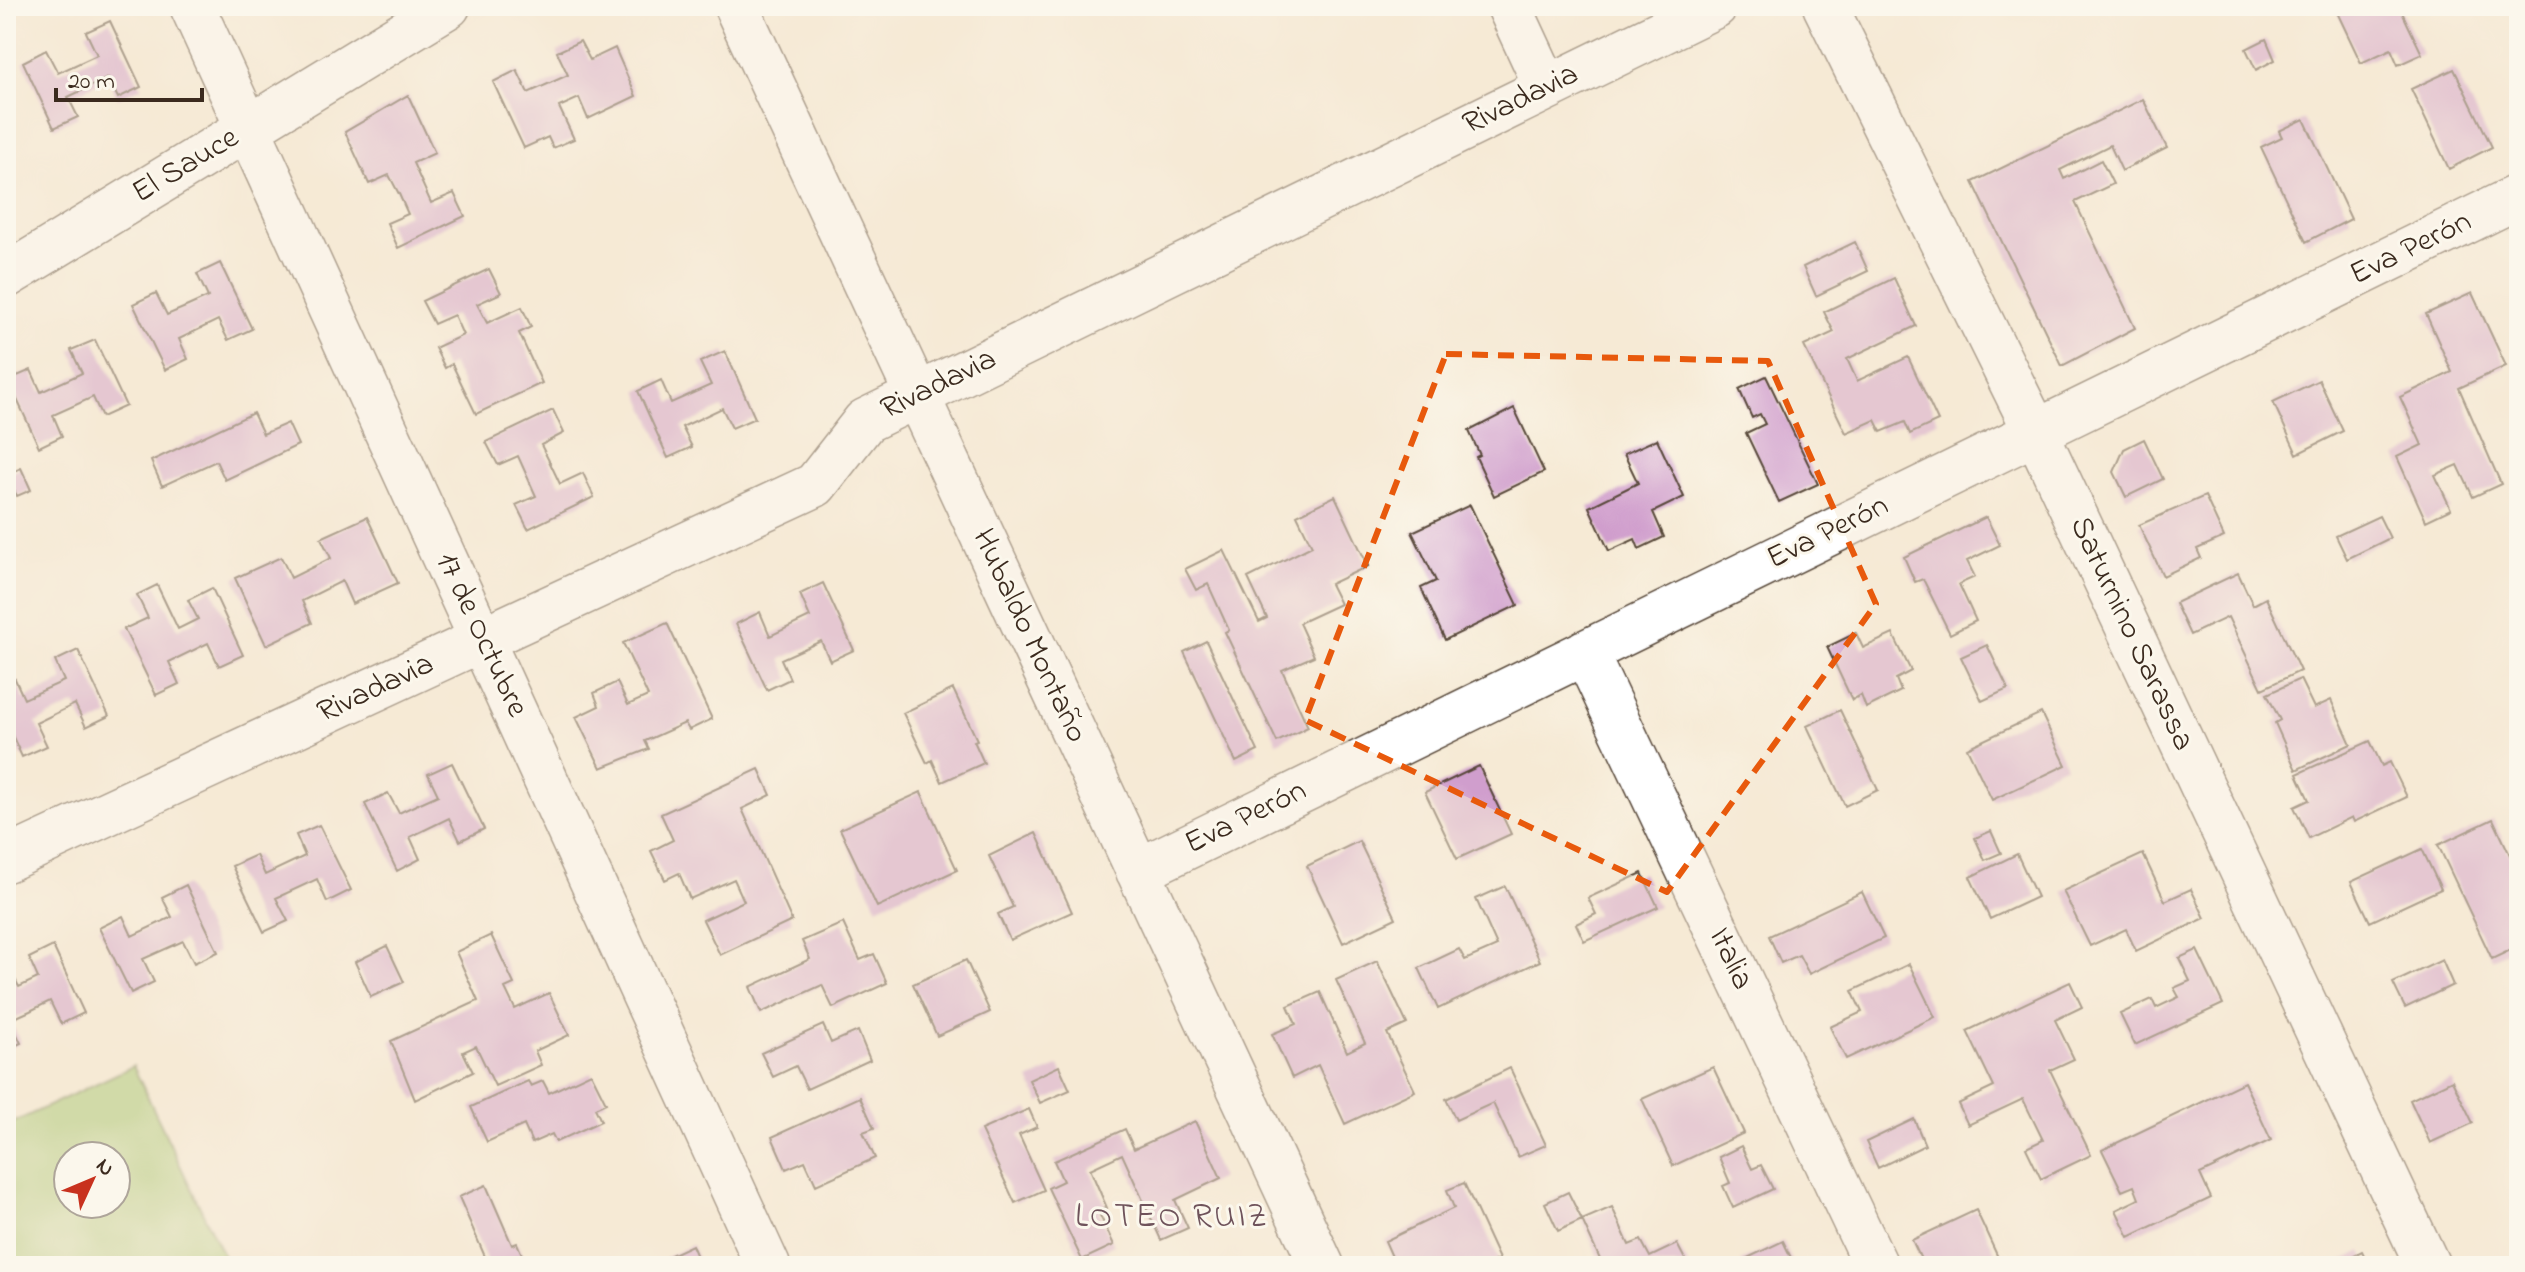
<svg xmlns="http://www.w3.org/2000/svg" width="2525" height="1272" font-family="'Indie Flower',sans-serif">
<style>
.green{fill:#a5c872;stroke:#707948;stroke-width:2;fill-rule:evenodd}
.building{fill:#d09ecd}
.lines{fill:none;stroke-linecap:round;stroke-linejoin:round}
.minor-casing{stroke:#574739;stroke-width:47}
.minor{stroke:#fff;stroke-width:44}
.marked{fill:none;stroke:#e8590c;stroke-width:6;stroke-dasharray:16 10;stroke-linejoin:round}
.labels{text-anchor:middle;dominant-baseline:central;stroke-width:6;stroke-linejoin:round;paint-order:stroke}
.street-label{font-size:32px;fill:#3b2a1e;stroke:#fbf7ec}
.neighbourhood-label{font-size:34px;letter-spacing:2px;fill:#6f535b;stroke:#fbf7ec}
</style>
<rect width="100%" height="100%" fill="#fbf7ec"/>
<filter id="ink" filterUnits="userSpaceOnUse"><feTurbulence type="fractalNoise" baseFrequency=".0125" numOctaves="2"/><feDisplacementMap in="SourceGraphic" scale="16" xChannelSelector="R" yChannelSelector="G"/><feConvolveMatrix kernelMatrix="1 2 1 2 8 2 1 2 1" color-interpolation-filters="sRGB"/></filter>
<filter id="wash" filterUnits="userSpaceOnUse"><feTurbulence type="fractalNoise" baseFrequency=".006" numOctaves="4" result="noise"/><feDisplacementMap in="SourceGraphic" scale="32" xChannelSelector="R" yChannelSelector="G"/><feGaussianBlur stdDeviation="1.8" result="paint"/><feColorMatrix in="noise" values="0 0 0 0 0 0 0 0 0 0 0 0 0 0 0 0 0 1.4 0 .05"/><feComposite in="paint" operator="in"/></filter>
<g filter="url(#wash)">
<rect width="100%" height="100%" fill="#f6ead5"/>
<path class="green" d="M 133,1066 L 228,1266 L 6,1266 L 6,1126 ZM 68,1156 L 116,1156 L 116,1204 L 68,1204 Z"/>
<g id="blocks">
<path class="building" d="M 2334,6 L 2399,6 L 2422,54 L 2398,65 L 2391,49 L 2361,63 Z
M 110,21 L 141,87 L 118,98 L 108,78 L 68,97 L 78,117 L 54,128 L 23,62 L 46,50 L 58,73 L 97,55 L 86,32 Z
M 2266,39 L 2275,60 L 2256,70 L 2246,49 Z
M 580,41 L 590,60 L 615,48 L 636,96 L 588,119 L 579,98 L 559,107 L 574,139 L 553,148 L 548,137 L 524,148 L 493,82 L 517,70 L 528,93 L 568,75 L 557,52 Z
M 2454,69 L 2492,147 L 2449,169 L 2411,89 Z
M 408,95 L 435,153 L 413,163 L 431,203 L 454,193 L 465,216 L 398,248 L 387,223 L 408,214 L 399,194 L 389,175 L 369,184 L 345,132 Z
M 2143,99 L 2167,148 L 2122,171 L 2110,145 L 2060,170 L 2064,179 L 2101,160 L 2113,184 L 2075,202 L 2135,328 L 2062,366 L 1973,182 Z
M 2304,119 L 2351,219 L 2306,242 L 2261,147 L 2282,137 L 2279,131 Z
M 1855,242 L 1868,271 L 1816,296 L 1803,267 Z
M 220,263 L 252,329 L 228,340 L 218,320 L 179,339 L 188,359 L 165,370 L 133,304 L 156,293 L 167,315 L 188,306 L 208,297 L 197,274 Z
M 489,269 L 501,293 L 477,304 L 487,323 L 522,307 L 531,327 L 519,333 L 542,383 L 476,414 L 452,364 L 445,368 L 435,348 L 463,335 L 454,315 L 434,324 L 422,301 Z
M 1894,278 L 1916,326 L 1847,359 L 1857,381 L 1908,357 L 1938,421 L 1910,434 L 1905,422 L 1881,432 L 1875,420 L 1846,433 L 1804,346 L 1834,332 L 1824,312 Z
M 2472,293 L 2506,366 L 2459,388 L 2501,484 L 2473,497 L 2458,465 L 2435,475 L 2451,509 L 2426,521 L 2397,457 L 2422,445 L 2400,397 L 2452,372 L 2426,314 Z
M 95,340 L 126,406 L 102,417 L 93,397 L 53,415 L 62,436 L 39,447 L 8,380 L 31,370 L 41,392 L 82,373 L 71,350 Z
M 725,351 L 755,418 L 732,428 L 722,408 L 682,427 L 692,447 L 668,458 L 638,391 L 661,380 L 671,403 L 711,385 L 700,362 Z
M 1766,376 L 1818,484 L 1779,502 L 1746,433 L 1765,424 L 1760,414 L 1752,418 L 1739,389 Z
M 2319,380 L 2343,431 L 2297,454 L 2273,402 Z
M 1514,408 L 1544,472 L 1494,496 L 1476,457 L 1480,455 L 1469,431 Z
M 553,410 L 564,433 L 541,445 L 551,465 L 560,484 L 583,473 L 594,497 L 528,529 L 516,505 L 536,496 L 518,456 L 498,465 L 486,442 Z
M 253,413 L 263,434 L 288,423 L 298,445 L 225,480 L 216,461 L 162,486 L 151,461 Z
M 1657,439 L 1684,497 L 1653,512 L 1664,537 L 1639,549 L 1635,539 L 1609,551 L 1589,507 L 1638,483 L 1624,454 Z
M 2144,439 L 2163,479 L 2126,497 L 2114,472 L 2124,449 Z
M 21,468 L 31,490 L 17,496 L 6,475 Z
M 1335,496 L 1368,566 L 1330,584 L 1340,604 L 1299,623 L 1314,656 L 1282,670 L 1308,727 L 1277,742 L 1225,632 L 1229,630 L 1208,584 L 1196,590 L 1185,569 L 1224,550 L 1259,622 L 1267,618 L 1248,578 L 1312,546 L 1297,515 Z
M 2205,496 L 2224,537 L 2197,549 L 2201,558 L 2163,576 L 2139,525 Z
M 1470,505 L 1518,605 L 1445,640 L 1421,588 L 1436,581 L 1412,532 Z
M 2379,516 L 2390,538 L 2347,559 L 2336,536 Z
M 367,517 L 398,583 L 352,604 L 342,581 L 302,601 L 312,623 L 266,645 L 235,578 L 281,557 L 291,578 L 331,558 L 321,538 Z
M 1986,517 L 2000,545 L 1967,561 L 1975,577 L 1959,584 L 1976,621 L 1950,634 L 1923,579 L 1915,582 L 1904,557 Z
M 2238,573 L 2253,605 L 2266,598 L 2300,671 L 2262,689 L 2228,617 L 2190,635 L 2175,603 Z
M 823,583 L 854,650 L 830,661 L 821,641 L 781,659 L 790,679 L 767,690 L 736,624 L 760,612 L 770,636 L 810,617 L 800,594 Z
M 157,585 L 178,629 L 198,619 L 188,600 L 212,588 L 243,655 L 219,666 L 208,643 L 169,662 L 179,684 L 156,695 L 124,629 L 148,618 L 137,595 Z
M 667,623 L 712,719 L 689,730 L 685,723 L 645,741 L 649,749 L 601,768 L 576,717 L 599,706 L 594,693 L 617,682 L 628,705 L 648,696 L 623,643 Z
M 1856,633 L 1863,648 L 1893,634 L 1911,671 L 1896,679 L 1901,691 L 1866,708 L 1861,695 L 1852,700 L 1827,647 Z
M 1206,641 L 1258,751 L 1236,762 L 1184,652 Z
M 1987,645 L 2008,689 L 1982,701 L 1961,657 Z
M 78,650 L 109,716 L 86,727 L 75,704 L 36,723 L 47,746 L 22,757 L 6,722 L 6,684 L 15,679 L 24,699 L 64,681 L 55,661 Z
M 2300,679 L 2314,708 L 2331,700 L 2351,744 L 2296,770 L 2275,723 L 2280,720 L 2267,694 Z
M 953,689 L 977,740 L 974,741 L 984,763 L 942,782 L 932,760 L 927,763 L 903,713 Z
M 1840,710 L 1878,790 L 1845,806 L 1807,726 Z
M 2041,713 L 2066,765 L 1992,800 L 1967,748 Z
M 2370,741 L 2382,766 L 2390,762 L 2407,797 L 2354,822 L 2352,817 L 2309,838 L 2294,807 L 2309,800 L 2297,774 Z
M 452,763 L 484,829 L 460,841 L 449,818 L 410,837 L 420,859 L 397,871 L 365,804 L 388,793 L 399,813 L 418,804 L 438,795 L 428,774 Z
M 1479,766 L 1511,834 L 1457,859 L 1425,792 Z
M 759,769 L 771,795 L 742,809 L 792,921 L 720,955 L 703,920 L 744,901 L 734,879 L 690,899 L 679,873 L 665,880 L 651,851 L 673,840 L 661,814 Z
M 921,792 L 957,870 L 877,907 L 840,829 Z
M 2493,819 L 2519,874 L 2519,946 L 2492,959 L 2438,845 Z
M 319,825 L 351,890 L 327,902 L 317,879 L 276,898 L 288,921 L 264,932 L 232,866 L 256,855 L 265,875 L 305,856 L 296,835 Z
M 1991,831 L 2001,853 L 1985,860 L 1975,838 Z
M 1036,833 L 1072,912 L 1010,940 L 998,914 L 1013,907 L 989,856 Z
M 1359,841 L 1396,918 L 1343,943 L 1307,866 Z
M 2422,849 L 2441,889 L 2370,922 L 2351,882 Z
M 2017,854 L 2037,897 L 1990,919 L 1970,877 Z
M 2143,854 L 2165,901 L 2191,889 L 2205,918 L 2136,951 L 2126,929 L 2090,946 L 2063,891 Z
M 1642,873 L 1658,907 L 1584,941 L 1576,924 L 1596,914 L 1588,898 Z
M 186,885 L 218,952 L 194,963 L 183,941 L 143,959 L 154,982 L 131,993 L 99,928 L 123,916 L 132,936 L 172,917 L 162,897 Z
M 1505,886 L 1540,961 L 1438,1009 L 1419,968 L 1459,949 L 1465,960 L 1497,946 L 1476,899 Z
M 1862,892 L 1884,938 L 1809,974 L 1799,955 L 1781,963 L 1769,936 Z
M 843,923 L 860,960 L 874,954 L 887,983 L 833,1008 L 822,985 L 761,1013 L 750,987 L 810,959 L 802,941 Z
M 491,935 L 514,984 L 505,988 L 515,1009 L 549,993 L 569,1035 L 535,1051 L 541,1065 L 495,1086 L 476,1046 L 463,1052 L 473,1072 L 415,1100 L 391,1041 L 478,1001 L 456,952 Z
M 53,946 L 84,1013 L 61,1024 L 50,1001 L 30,1011 L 10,1020 L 21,1043 L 6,1050 L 6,961 L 19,987 L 38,978 L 29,958 Z
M 387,946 L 404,982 L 371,997 L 355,962 Z
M 2197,950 L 2223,1004 L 2135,1045 L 2120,1014 L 2152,999 L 2156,1008 L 2179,997 L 2174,988 L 2190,981 L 2179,958 Z
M 966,960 L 990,1012 L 937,1036 L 913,984 Z
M 2442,960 L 2453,985 L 2405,1008 L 2393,983 Z
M 1377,961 L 1407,1024 L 1387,1033 L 1415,1091 L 1345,1124 L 1318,1065 L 1292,1078 L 1272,1034 L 1296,1024 L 1288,1006 L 1320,992 L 1347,1052 L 1365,1043 L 1336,980 Z
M 1909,964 L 1935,1017 L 1846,1059 L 1830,1027 L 1862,1012 L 1852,991 Z
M 2070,982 L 2082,1007 L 2055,1020 L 2074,1059 L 2050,1070 L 2091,1155 L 2041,1179 L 2026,1148 L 2043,1140 L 2023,1099 L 1968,1125 L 1958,1104 L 1994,1087 L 1967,1031 Z
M 823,1025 L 831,1043 L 858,1031 L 870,1060 L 807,1089 L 796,1066 L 773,1077 L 761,1053 Z
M 1059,1066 L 1070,1090 L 1040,1103 L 1029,1080 Z
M 1713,1067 L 1744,1133 L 1673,1166 L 1642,1099 Z
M 1510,1068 L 1546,1145 L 1518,1157 L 1493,1103 L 1456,1120 L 1446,1099 Z
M 591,1073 L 606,1103 L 595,1108 L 601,1121 L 556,1142 L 552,1134 L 532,1143 L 524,1125 L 487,1142 L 471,1107 L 528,1081 L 531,1086 L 543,1081 L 549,1093 Z
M 2452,1080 L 2473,1123 L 2430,1143 L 2410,1100 Z
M 2244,1082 L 2271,1140 L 2200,1174 L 2211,1198 L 2129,1237 L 2116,1210 L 2139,1199 L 2134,1186 L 2122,1191 L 2102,1150 Z
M 860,1097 L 874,1128 L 863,1132 L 875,1158 L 816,1185 L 805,1161 L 786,1169 L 772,1137 Z
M 1029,1109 L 1037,1127 L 1019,1135 L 1044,1190 L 1015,1203 L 981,1130 Z
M 1914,1119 L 1925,1145 L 1878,1168 L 1866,1142 Z
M 1195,1121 L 1221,1178 L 1175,1200 L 1188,1228 L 1161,1240 L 1122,1154 L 1090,1169 L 1107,1208 L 1098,1211 L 1114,1245 L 1082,1260 L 1048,1188 L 1063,1181 L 1054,1161 L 1125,1129 L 1134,1149 Z
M 1741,1146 L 1752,1169 L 1761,1165 L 1773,1189 L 1733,1208 L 1723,1186 L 1730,1183 L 1719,1157 Z
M 1464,1183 L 1499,1259 L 1485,1266 L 1396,1266 L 1385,1241 L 1454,1208 L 1447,1190 Z
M 486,1185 L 512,1245 L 517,1243 L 527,1266 L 489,1266 L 459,1197 Z
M 1568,1192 L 1582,1220 L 1558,1231 L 1545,1203 Z
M 1612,1207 L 1629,1245 L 1641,1240 L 1650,1257 L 1677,1244 L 1688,1265 L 1603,1266 L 1582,1220 Z
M 1976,1210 L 2002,1266 L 1924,1266 L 1912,1240 Z
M 1783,1241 L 1795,1266 L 1743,1266 L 1741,1261 Z
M 692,1245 L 701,1266 L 647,1266 Z
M 2362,1251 L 2369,1266 L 2332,1266 Z"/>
</g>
</g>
<g filter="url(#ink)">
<use href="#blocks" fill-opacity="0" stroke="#574739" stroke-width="2"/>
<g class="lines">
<defs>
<path id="minor" d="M 192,6 L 768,1266
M 736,6 L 1322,1266
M 1509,6 L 1547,88
M 1825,6 L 2036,432 L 2428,1266
M 6,276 L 448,6
M 1585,652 L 1876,1266
M 6,860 L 815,485 L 865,421 L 1715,6
M 1138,871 L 2519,196"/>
</defs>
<use href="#minor" class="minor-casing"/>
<use href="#minor" class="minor"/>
</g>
</g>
<path d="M0 0H2525V1272H0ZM 1446,354 L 1768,361 L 1876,604 L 1667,892 L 1305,720 Z" fill="#f6ead5" fill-opacity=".55" fill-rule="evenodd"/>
<path class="marked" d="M 1446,354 L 1768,361 L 1876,604 L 1667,892 L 1305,720 Z"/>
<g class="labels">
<g class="street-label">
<text transform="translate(1521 100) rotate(-26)">Rivadavia</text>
<text transform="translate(186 166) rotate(-31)">El Sauce</text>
<text transform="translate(2411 249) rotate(-26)">Eva Perón</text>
<text transform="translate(939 385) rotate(-26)">Rivadavia</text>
<text transform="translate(1828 533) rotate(-26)">Eva Perón</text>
<text transform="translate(2131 634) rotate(65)">Saturnino Sarassa</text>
<text transform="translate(481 635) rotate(65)">17 de Octubre</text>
<text transform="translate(1029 636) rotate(65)">Hubaldo Montaño</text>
<text transform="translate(376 689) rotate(-25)">Rivadavia</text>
<text transform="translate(1246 818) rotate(-26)">Eva Perón</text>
<text transform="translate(1730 959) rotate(65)">Italia</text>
</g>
<g class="neighbourhood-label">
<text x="1172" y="1218">LOTEO RUIZ</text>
</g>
</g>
<rect width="2525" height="1272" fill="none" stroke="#fbf7ec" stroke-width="32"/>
<g transform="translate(92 1180) rotate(46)"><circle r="38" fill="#fbf7ec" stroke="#aea59a" stroke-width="2"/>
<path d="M0-6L14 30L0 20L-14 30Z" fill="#c8321e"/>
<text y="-12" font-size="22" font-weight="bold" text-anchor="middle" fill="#3b2a1e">N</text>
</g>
<path d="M56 88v12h146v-12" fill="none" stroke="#3b2a1e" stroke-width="4"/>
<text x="68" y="88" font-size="24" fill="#3b2a1e" stroke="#fbf7ec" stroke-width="6" paint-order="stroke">20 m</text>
</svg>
